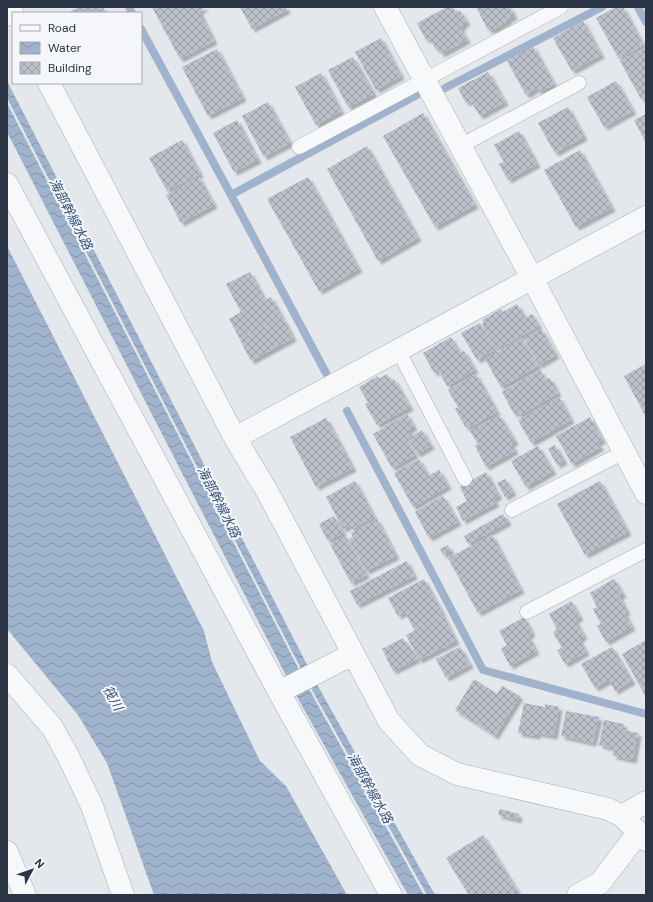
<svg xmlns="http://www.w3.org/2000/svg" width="653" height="902" font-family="'DM Sans','Noto Sans JP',sans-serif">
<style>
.water{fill:url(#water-waves)}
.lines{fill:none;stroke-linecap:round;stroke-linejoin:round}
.stream{stroke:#9fb4cc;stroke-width:8}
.building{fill:url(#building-cross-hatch);filter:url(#shadow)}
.lane-casing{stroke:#a9aeb7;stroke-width:15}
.street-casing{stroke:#a9aeb7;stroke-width:23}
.lane{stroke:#f7f8fa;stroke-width:14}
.street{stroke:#f7f8fa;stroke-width:22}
.labels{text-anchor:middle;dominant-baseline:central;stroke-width:4;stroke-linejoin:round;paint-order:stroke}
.water-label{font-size:13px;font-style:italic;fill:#34527a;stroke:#f4f6f9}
</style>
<defs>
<pattern id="water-waves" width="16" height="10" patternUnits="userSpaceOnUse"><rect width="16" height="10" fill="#9fb4cc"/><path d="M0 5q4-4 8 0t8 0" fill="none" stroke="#8293a7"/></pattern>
<pattern id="building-cross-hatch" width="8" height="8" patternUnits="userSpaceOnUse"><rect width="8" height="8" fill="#bbc0ca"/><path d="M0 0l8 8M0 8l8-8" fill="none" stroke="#989da6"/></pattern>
<filter id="shadow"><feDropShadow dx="3.5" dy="3.5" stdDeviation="1" flood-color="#0004"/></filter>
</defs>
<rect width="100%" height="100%" fill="#e4e7ec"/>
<path class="water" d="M 7,81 L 319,688 L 435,895 L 427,895 L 312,690 L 7,98 Z
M 7,103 L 310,691 L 424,895 L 408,895 L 296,695 L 7,132 Z
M 7,246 L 204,631 L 212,662 L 260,761 L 286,786 L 347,895 L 154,895 L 107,763 L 78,715 L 7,629 Z"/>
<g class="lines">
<path class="stream" d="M 129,7 L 132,13
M 638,7 L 646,22
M 141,29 L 231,195 L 326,373
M 445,88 L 602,7
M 231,195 L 417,95
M 347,411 L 483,670 L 646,714"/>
</g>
<path class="building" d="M 79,7 L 103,7 L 106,13 L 67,13 Z
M 152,7 L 206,7 L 199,11 L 214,41 L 180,59 Z
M 240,7 L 286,7 L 287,10 L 252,29 Z
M 447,7 L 453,7 L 456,13 L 460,11 L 467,22 L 462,25 L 463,27 L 460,28 L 467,40 L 441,54 L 438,48 L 436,50 L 430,39 L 426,40 L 417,23 Z
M 476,7 L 510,7 L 514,16 L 507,20 L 508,21 L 491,31 L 490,29 L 488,30 Z
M 616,7 L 623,7 L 643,45 L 619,59 L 596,18 Z
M 583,21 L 601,55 L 572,71 L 553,38 Z
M 381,38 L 401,76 L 376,90 L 355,52 Z
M 533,46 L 554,84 L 539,92 L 537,88 L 526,95 L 507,61 Z
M 645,48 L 646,96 L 641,99 L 620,61 Z
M 217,49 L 243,98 L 208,116 L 182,67 Z
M 353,57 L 374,94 L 348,107 L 328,70 Z
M 488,72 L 505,102 L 480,116 L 470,100 L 466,103 L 458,88 Z
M 321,73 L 341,111 L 316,125 L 295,87 Z
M 616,81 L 633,111 L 604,127 L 587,97 Z
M 268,102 L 290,143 L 264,157 L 242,116 Z
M 568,107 L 584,137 L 555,153 L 538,123 Z
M 423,113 L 475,205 L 435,227 L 383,136 Z
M 646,114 L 646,143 L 634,120 Z
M 237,120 L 258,160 L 234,172 L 213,133 Z
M 519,131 L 537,164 L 508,180 L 499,164 L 504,162 L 494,145 Z
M 182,140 L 200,174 L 167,191 L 149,158 Z
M 367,146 L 418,238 L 378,261 L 327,169 Z
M 580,150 L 612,208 L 576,227 L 544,170 Z
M 199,177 L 214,205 L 181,223 L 166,195 Z
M 308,177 L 359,269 L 319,291 L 267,199 Z
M 250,272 L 265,300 L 271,297 L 282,317 L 240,339 L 229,319 L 241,312 L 226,284 Z
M 517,304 L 525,318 L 532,314 L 539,326 L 498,349 L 497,346 L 494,347 L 482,324 L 484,323 L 482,320 L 501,309 L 503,312 Z
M 283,318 L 293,338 L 251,361 L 240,340 Z
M 480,323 L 495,350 L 477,360 L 461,333 Z
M 541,329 L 556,355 L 539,365 L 524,338 Z
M 451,337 L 460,353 L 464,351 L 475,370 L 447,386 L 438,370 L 434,373 L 423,353 Z
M 522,338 L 538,366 L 501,387 L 485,359 Z
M 646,364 L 646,417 L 624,376 Z
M 540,370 L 546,380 L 550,378 L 558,393 L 519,416 L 517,412 L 514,414 L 502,392 Z
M 387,374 L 391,381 L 394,379 L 410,407 L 377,425 L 365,404 L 368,402 L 359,387 L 378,376 L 379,379 Z
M 476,374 L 497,412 L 470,427 L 469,426 L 466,428 L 455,409 L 458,407 L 448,390 Z
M 559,397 L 571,420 L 531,443 L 518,420 Z
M 407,414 L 414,427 L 408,430 L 411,435 L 406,438 L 415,455 L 392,468 L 373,434 Z
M 499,415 L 515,441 L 511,444 L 515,451 L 486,467 L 475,446 L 478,444 L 470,431 Z
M 590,417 L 602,440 L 597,443 L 601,447 L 572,464 L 556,436 Z
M 326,418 L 353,468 L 316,487 L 290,437 Z
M 422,430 L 431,446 L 417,454 L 408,438 Z
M 555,445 L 564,461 L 557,465 L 548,449 Z
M 538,446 L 553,471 L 526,487 L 511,461 Z
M 419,459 L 428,476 L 439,470 L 448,486 L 413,507 L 394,473 Z
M 486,472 L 499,496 L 493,499 L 496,503 L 463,521 L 456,507 L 467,501 L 460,487 Z
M 505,479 L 513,492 L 505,497 L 497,483 Z
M 355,481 L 374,517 L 352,529 L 350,525 L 343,529 L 326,497 Z
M 600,481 L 628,532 L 585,555 L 557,504 Z
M 443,496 L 458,522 L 429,538 L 415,512 Z
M 503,514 L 508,522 L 468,544 L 464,536 Z
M 334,516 L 343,533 L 328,541 L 319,524 Z
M 377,519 L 396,556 L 366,571 L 349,539 L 353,537 L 351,533 Z
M 492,535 L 521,590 L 478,613 L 448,558 Z
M 346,536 L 366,575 L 351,583 L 330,544 Z
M 448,545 L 451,551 L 443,555 L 440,549 Z
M 407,561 L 414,576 L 357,605 L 350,591 Z
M 424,579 L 443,614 L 414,630 L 405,612 L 398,616 L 388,598 Z
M 614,579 L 623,594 L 619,596 L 627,611 L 624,613 L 632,627 L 606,642 L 597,626 L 601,624 L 593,609 L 597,607 L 590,593 Z
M 571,601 L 580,617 L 575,620 L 584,636 L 579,639 L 586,652 L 565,664 L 557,650 L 562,648 L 553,632 L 557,629 L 549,614 Z
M 443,615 L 456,641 L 419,660 L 406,635 Z
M 524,617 L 532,633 L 528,636 L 536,651 L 510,666 L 501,649 L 507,645 L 499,631 Z
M 403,638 L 408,647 L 410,646 L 417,659 L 393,671 L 382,649 Z
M 646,640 L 646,697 L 622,654 Z
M 460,647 L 470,665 L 446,678 L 436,659 Z
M 612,647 L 632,681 L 615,691 L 609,680 L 595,688 L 581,664 Z
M 474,679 L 497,694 L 502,686 L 520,696 L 495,736 L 455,710 Z
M 524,703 L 545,707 L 545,704 L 559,707 L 554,736 L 537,733 L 537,736 L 518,733 Z
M 566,711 L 599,717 L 593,743 L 561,736 Z
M 604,720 L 624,724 L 623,730 L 638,733 L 633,760 L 613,756 L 614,749 L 599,745 Z
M 500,809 L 519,814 L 518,820 L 498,815 Z
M 483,835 L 520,895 L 469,895 L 446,858 Z"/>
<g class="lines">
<defs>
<path id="lane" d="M 460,146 L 579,83
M 299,147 L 561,7
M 398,350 L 465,479
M 512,510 L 624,452
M 527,612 L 646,550"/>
<path id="street" d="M 9,7 L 13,15
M 385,7 L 532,278 L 646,493
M 49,83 L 235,438 L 268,493 L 389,721 L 420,755 L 457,774 L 608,809 L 622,816 L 646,840
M 7,184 L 279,692 L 391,895
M 235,438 L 646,217
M 7,675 L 52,727 L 68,756 L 92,806 L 123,895
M 279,692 L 353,654
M 622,816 L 646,802
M 7,852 L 25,895
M 578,895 L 600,883 L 638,833"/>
</defs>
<use href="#lane" class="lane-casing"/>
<use href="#street" class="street-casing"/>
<use href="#lane" class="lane"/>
<use href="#street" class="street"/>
</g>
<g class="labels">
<g class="water-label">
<text transform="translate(71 214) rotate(63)">海部幹線水路</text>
<text transform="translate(219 502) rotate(63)">海部幹線水路</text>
<text transform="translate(113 698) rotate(61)">筏川</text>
<text transform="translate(370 788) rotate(61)">海部幹線水路</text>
</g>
</g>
<rect width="653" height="902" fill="none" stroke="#2b3445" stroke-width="16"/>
<rect x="12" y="12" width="130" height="72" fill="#f4f6f9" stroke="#a4a8b1"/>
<rect x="20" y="25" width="20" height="6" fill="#f7f8fa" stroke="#a4a8b1"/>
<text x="48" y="32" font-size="12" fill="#2b3445">Road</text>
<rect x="20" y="42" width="20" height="12" fill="url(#water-waves)" stroke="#a4a8b1"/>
<text x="48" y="52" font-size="12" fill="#2b3445">Water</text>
<rect x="20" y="62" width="20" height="12" fill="url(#building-cross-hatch)" stroke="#a4a8b1"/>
<text x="48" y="72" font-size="12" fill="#2b3445">Building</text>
<g transform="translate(32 870) rotate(49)" stroke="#f4f6f9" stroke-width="3" paint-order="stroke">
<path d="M0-3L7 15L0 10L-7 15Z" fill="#2b3445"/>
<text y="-6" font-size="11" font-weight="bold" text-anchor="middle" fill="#2b3445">N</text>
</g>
</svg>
